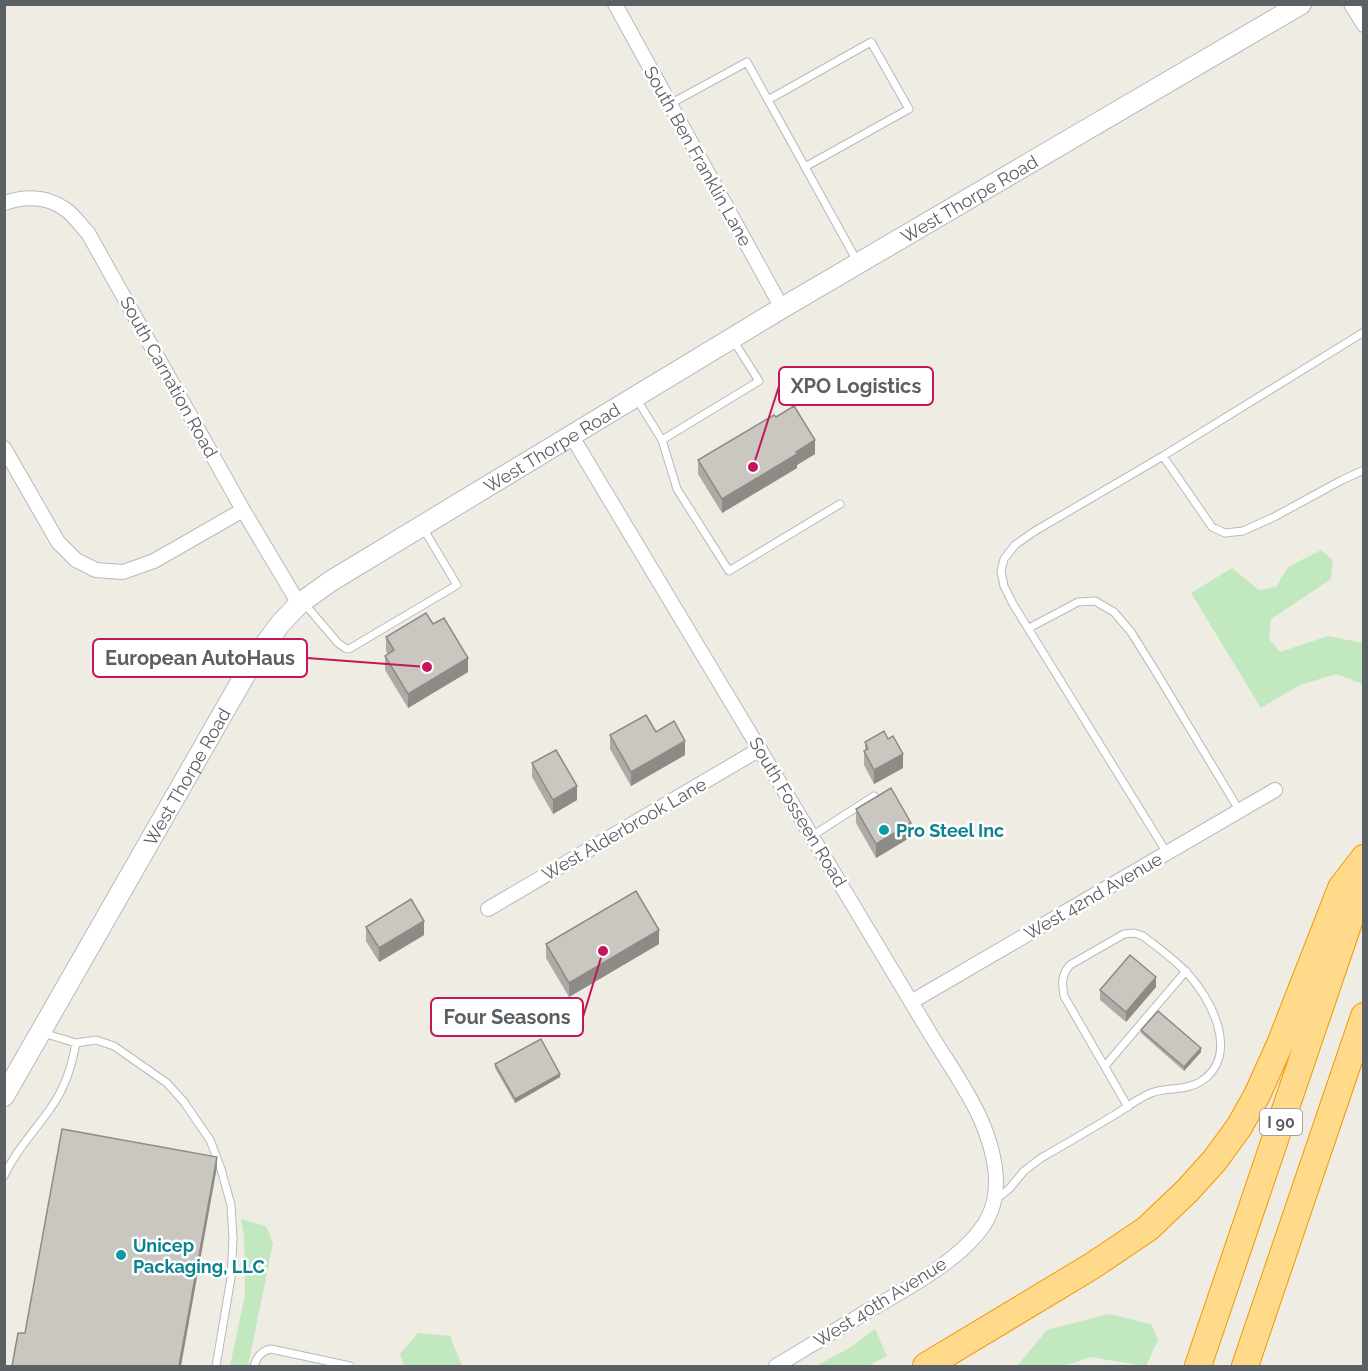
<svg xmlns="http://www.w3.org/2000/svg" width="1368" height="1371" font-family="Raleway,sans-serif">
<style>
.green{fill:#c1e8be}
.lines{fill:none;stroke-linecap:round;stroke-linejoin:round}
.lane-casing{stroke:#b6babe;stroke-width:9}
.street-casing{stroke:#b6babe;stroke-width:16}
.secondary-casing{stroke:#b7bbc0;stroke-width:22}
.highway-casing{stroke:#f29700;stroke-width:28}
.lane{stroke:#fff;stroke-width:7}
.street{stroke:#fff;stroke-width:14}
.secondary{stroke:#fff;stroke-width:20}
.highway{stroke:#ffda8a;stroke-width:26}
.wall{fill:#aeaaa5}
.shaded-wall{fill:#8d8b86}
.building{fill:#cac6c0;stroke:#8d8b86;stroke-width:1.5}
.culture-dot{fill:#0f9aa8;stroke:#fff;stroke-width:2}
.labels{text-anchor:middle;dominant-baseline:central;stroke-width:5;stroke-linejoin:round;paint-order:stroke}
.shield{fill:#fff;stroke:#8c9093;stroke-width:1.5}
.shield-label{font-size:16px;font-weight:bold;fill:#5b6065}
.street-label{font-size:18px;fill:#5b6065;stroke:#fff}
.culture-label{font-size:18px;font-weight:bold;fill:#0d838f;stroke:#fff;text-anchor:start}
.leader{fill:none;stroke:#c2185b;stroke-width:2}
.callout-dot{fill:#c2185b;stroke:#fff;stroke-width:2}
.callout{fill:#fff;stroke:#c2185b;stroke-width:2}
.callout-label{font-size:20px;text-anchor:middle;font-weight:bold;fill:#5b6065}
</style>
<rect width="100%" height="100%" fill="#efece3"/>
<path class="green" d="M 1321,550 L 1333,560 L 1331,579 L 1271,619 L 1269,639 L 1280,652 L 1328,636 L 1363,643 L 1363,684 L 1336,674 L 1300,685 L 1261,708 L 1191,593 L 1232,568 L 1259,590 L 1276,587 L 1288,567 Z
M 241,1219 L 266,1226 L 273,1243 L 248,1366 L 230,1366 L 245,1295 L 244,1236 Z
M 1109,1314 L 1151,1324 L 1158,1340 L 1146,1366 L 1090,1357 L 1064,1366 L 1017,1366 L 1047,1330 Z
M 875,1329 L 887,1356 L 868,1366 L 816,1366 L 851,1347 Z
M 418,1333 L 450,1336 L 462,1366 L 404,1366 L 400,1354 Z"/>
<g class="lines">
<defs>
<path id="lane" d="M 768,100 L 871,42 L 909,109 L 805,167
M 670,104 L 747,62 L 857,261
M 636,398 L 662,440 L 759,381 L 733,340
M 662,440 L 677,489 L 729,571 L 840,504
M 1163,456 L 1212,527 L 1225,533 L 1243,531 L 1274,517 L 1342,480 L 1364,470
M 303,602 L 338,643 L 345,648 L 349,649 L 457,585 L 423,528
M 1029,628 L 1078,602 L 1095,601 L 1114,612 L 1131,632 L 1156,672 L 1239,810
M 812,836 L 874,796
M 1167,853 L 1013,604 L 1004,586 L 1001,571 L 1004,559 L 1015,545 L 1035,531 L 1163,456 L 1364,332
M 43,1033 L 76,1043 L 96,1040 L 114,1046 L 167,1083 L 184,1102 L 210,1140 L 221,1169 L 231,1205 L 233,1239 L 231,1278 L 216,1366
M 1105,1066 L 1186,971
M 4,1176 C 16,1150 34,1132 50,1109 C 64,1090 72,1066 76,1043
M 995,1200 L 1009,1189 L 1024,1171 L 1041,1158 C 1066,1144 1091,1129 1116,1114 C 1127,1107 1139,1098 1151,1093 C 1166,1087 1185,1091 1200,1082 C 1242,1056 1211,997 1185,971 C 1173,958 1157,947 1143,936 L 1134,933 L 1124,934 L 1070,965 C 1061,975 1062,984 1064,996 L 1128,1107
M 254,1366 C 257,1357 261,1351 271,1349 L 350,1366"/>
<path id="street" d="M 615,4 L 782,308
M 1351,4 L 1364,25
M 4,203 C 25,196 47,196 65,209 C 74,215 81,226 88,233 L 243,510 L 299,604
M 571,435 C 665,592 759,748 853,905 C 879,948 905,992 931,1035 C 948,1063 968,1090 981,1120 C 993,1148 1002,1182 991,1211 C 975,1254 904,1290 866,1312 C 836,1330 806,1348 776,1366
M 4,448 L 58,542 L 76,560 L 96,570 L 123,572 L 154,561 L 243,510
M 488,909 L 760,749
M 911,1002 L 1275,790"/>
<g id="secondary">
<path id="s1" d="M 4,1096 L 254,659 L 281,623 L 299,604 L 331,581 L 782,308 L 1301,4"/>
</g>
<path id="highway" d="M 926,1366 L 1092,1266 L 1147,1229 L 1187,1191 L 1215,1160 L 1239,1127 L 1257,1095 L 1280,1044 L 1341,888 L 1364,858
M 1198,1366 L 1364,878
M 1245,1366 L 1364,1016"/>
</defs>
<use href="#lane" class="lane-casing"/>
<use href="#street" class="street-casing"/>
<use href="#secondary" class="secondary-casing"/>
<use href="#highway" class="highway-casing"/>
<use href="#lane" class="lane"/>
<use href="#street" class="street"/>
<use href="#secondary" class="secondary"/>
<use href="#highway" class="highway"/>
</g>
<path class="wall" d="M 776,417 L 815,454 L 797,465 L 797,468 L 722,513 L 698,474 L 698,460 Z
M 433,624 L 468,672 L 408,708 L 385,670 L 385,656 L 388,654 L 386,651 L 386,637 Z
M 656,732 L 685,755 L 631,786 L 610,749 L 610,735 Z
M 865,742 L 903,768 L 874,784 L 864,765 L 864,751 L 865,750 Z
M 532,763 L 577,800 L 553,814 L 532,777 Z
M 856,809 L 911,837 L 876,858 L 856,823 Z
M 366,927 L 424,935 L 379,962 L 366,941 Z
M 546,944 L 659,944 L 569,997 L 546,958 Z
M 1156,987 L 1126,1022 L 1100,1000 L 1100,990 Z
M 1141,1030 L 1201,1052 L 1184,1071 L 1141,1033 Z
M 495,1064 L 560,1077 L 515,1103 L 495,1068 Z"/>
<path class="shaded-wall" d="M 815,440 L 815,454 L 797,465 L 797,468 L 722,513 L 722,499 Z
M 468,658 L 468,672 L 408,708 L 408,694 Z
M 685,741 L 685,755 L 631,786 L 631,772 Z
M 903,754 L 903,768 L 874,784 L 874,770 Z
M 577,786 L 577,800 L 553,814 L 553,800 Z
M 911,823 L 911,837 L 876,858 L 876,844 Z
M 424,921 L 424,935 L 379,962 L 379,948 Z
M 659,930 L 659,944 L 569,997 L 569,983 Z
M 1156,977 L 1156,987 L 1126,1022 L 1126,1012 Z
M 1201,1048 L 1201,1052 L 1184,1071 L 1184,1067 Z
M 560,1074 L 560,1077 L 515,1103 L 515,1099 Z
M 217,1157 L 217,1167 L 181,1366 L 179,1366 Z"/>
<path class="building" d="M 794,406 L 815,440 L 796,452 L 797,454 L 722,499 L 698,460 L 774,415 L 776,417 Z
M 426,613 L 433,624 L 444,618 L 468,658 L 408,694 L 385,656 L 394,650 L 386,637 Z
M 646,715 L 656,732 L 674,721 L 685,741 L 631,772 L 610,735 Z
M 884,731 L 888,739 L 893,736 L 903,754 L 874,770 L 864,751 L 868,749 L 865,742 Z
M 556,750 L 577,786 L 553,800 L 532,763 Z
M 891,788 L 911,823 L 876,844 L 856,809 Z
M 636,891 L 659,930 L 569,983 L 546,944 Z
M 411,899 L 424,921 L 379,948 L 366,927 Z
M 1130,955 L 1156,977 L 1126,1012 L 1100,990 Z
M 1158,1011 L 1201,1048 L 1184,1067 L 1141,1030 Z
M 541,1039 L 560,1074 L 515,1099 L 495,1064 Z
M 62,1129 L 217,1157 L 179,1366 L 12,1366 L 18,1333 L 25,1333 Z"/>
<g class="culture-dot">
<circle cx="884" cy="830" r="6"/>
<circle cx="121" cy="1255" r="6"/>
</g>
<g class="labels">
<rect class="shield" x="1260" y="1109" width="42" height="26" rx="4.5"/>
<g class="shield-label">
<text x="1281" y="1122">I 90</text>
</g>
<g class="street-label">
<text transform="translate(698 156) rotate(61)">South Ben Franklin Lane</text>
<text stroke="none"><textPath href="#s1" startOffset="1358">West Thorpe Road</textPath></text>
<text transform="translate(169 377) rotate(61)">South Carnation Road</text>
<text stroke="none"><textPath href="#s1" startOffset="872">West Thorpe Road</textPath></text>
<text stroke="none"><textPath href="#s1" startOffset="368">West Thorpe Road</textPath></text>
<text transform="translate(798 812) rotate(59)">South Fosseen Road</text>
<text transform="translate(624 829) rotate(-30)">West Alderbrook Lane</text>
<text transform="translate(1093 896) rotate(-30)">West 42nd Avenue</text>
<text transform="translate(880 1302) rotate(-32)">West 40th Avenue</text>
</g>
<g class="culture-label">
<text x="896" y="830">Pro Steel Inc</text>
<text x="133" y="1245">Unicep<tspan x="133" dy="21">Packaging, LLC</tspan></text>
</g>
</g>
<path class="leader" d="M753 467L779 386M427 667L307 658M603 951L583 1017"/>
<g class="callout-dot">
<circle cx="753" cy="467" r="6"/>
<circle cx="427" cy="667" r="6"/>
<circle cx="603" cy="951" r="6"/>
</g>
<g class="callout">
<rect x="779" y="367" width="154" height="38" rx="6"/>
<rect x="93" y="639" width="214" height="38" rx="6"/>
<rect x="431" y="998" width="152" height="38" rx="6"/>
</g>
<g class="callout-label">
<text x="856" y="393">XPO Logistics</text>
<text x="200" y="665">European AutoHaus</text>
<text x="507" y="1024">Four Seasons</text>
</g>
<rect width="1368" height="1371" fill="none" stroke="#5b6065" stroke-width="12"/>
</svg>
